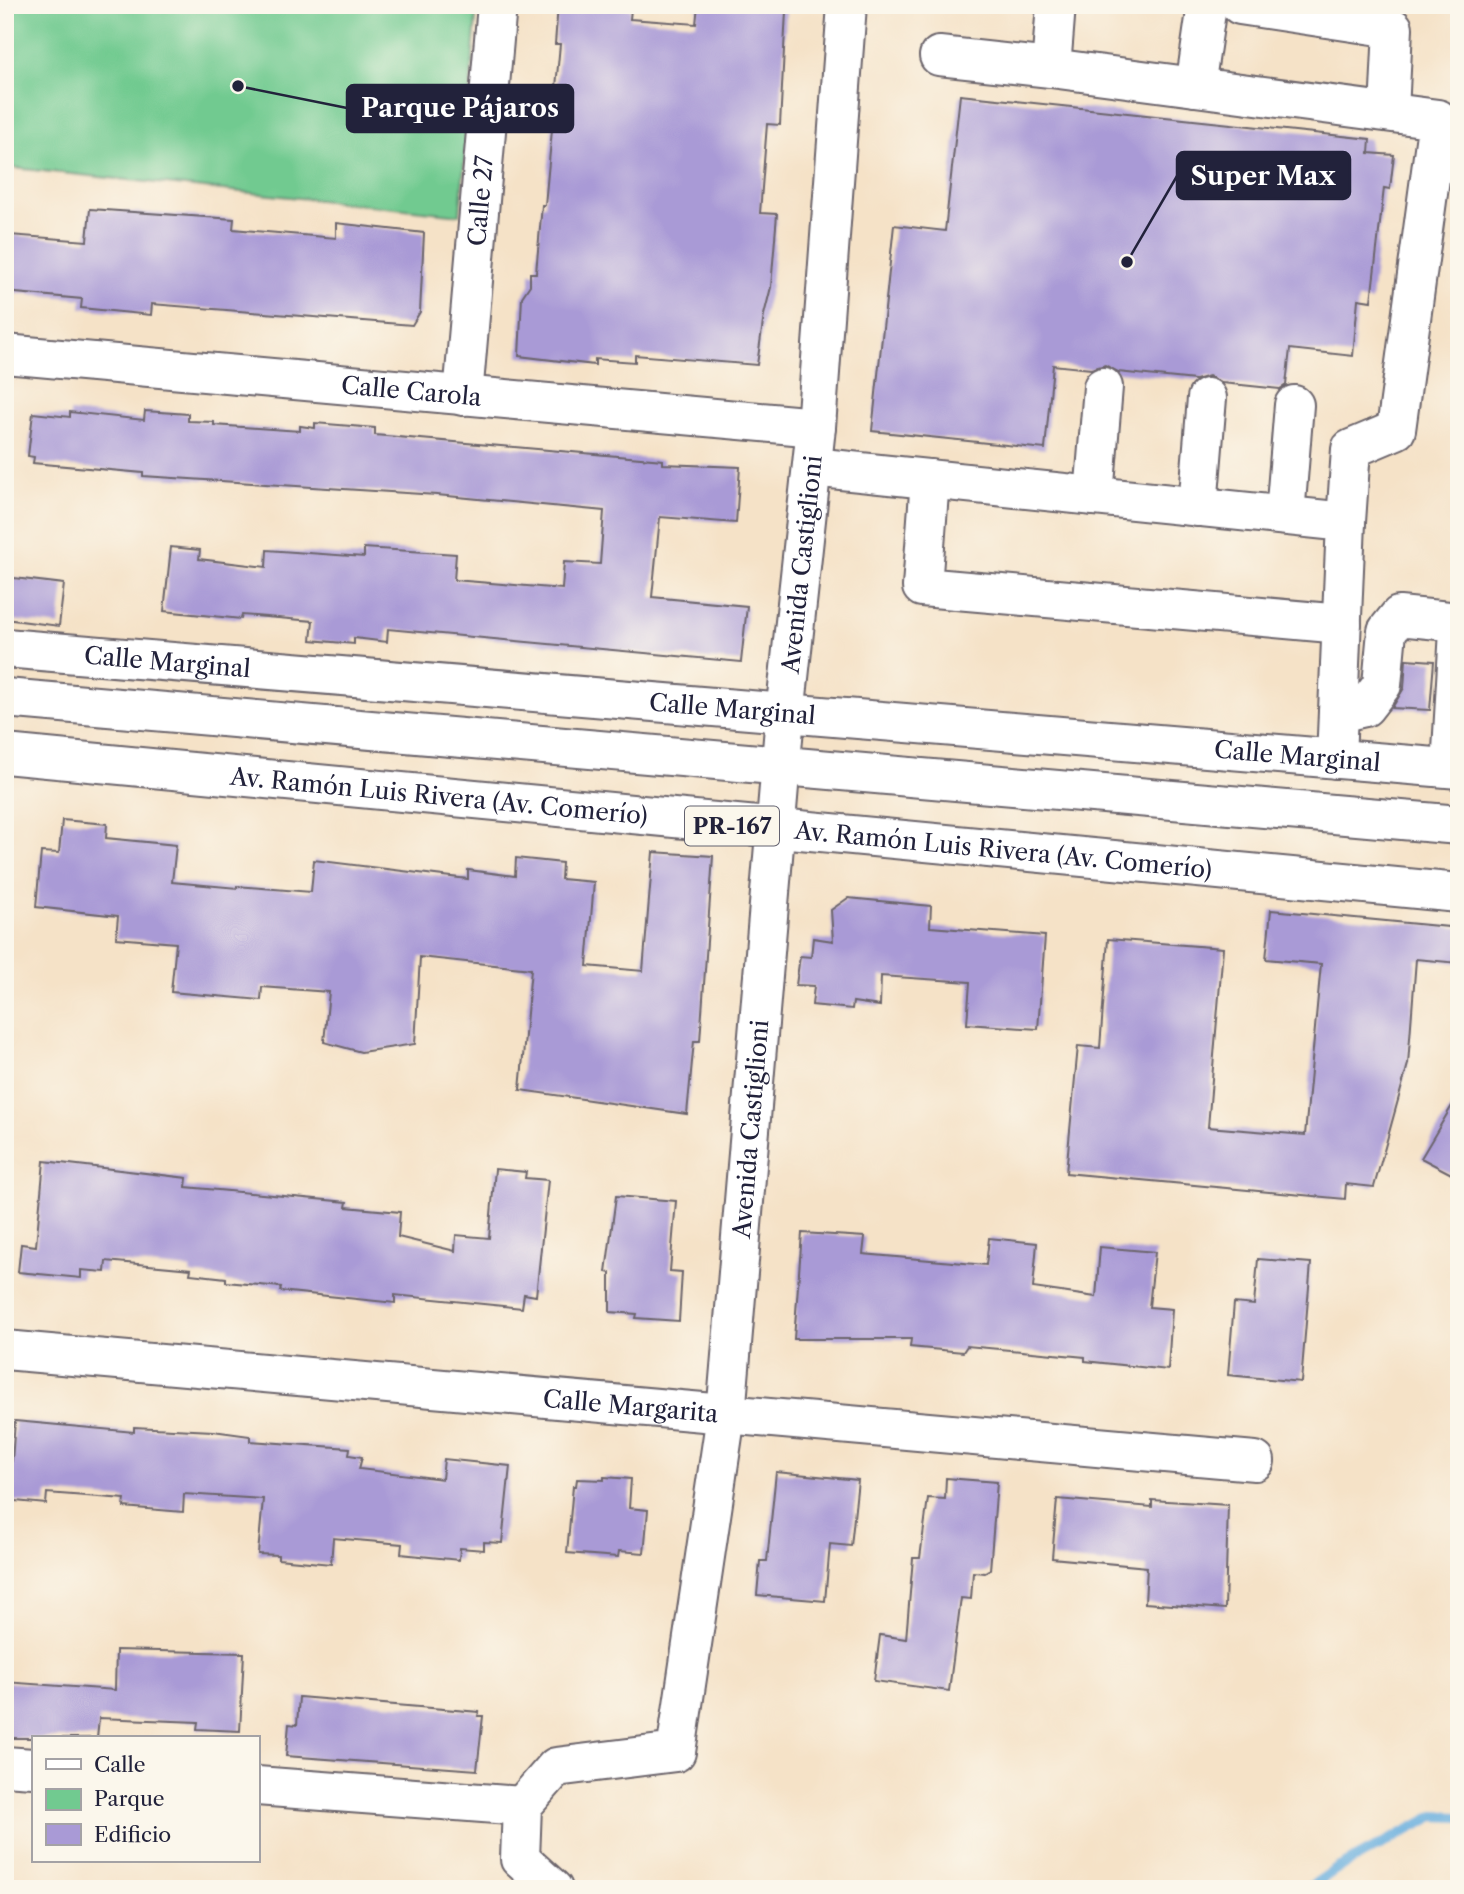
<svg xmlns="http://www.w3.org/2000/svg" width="1464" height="1894" font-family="'Libre Caslon Text',serif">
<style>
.green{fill:#71ca90;stroke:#4a7666;stroke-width:2}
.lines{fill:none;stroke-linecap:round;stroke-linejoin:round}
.stream{stroke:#68aede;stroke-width:10}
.building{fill:#a99ad6}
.minor-casing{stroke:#6c656c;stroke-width:42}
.major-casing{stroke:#6c656c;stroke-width:42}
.minor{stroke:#fff;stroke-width:38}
.major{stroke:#fff;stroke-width:38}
.labels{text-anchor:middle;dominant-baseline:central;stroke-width:7;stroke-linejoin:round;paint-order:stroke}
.shield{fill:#fbf7ec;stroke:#636270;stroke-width:2}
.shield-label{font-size:23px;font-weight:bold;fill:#22223b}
.street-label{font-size:24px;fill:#22223b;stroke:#fbf7ec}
.leader{fill:none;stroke:#22223b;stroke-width:2.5}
.callout-dot{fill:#22223b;stroke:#fbf7ec;stroke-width:2.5}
.callout{fill:#22223b;stroke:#22223b;stroke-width:2.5}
.callout-label{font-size:26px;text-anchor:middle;font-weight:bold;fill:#fff}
</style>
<rect width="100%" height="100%" fill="#fbf7ec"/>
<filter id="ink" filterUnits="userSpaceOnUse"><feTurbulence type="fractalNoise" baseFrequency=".0143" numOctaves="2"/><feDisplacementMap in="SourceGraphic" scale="14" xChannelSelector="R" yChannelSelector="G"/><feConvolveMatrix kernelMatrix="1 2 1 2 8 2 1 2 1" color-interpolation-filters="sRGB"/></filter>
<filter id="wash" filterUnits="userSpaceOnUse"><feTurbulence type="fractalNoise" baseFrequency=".00686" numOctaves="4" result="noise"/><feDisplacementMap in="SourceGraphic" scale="28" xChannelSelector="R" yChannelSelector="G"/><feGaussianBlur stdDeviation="1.57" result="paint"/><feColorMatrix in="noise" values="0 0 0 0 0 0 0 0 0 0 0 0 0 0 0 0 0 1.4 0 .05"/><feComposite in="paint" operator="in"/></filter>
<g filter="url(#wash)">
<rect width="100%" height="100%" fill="#f5e2c7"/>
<path class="green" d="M 5,5 L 477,5 L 460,215 L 5,167 Z"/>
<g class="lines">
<path class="stream" d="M 1307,1889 L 1338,1868 L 1434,1816 L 1459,1817"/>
</g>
<g id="blocks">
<path class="building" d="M 558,5 L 615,5 L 631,9 L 630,19 L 696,24 L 698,5 L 782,5 L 781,10 L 786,11 L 780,125 L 767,124 L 760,213 L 777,214 L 771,287 L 764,315 L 757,365 L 635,355 L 635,362 L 595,359 L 595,365 L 519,356 L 522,297 L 530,285 L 530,273 L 536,273 L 542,205 L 545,205 L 560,44 L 555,44 Z
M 960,95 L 1370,139 L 1369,153 L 1394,155 L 1390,189 L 1384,188 L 1371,301 L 1358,299 L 1353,356 L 1290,349 L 1286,385 L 1280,389 L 1222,383 L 1209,376 L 1195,380 L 1118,372 L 1105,365 L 1091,369 L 1053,365 L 1045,449 L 872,431 L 894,225 L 945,231 Z
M 90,209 L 234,219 L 233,229 L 336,238 L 336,223 L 424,233 L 420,312 L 412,325 L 152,304 L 151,315 L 81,308 L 82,299 L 5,292 L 10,235 L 87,241 Z
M 145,411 L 188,414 L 188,421 L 214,422 L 214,425 L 300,431 L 300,426 L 315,428 L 315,423 L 375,428 L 375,435 L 663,460 L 663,464 L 740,467 L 736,523 L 660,517 L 652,597 L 747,606 L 741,662 L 388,629 L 387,642 L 354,638 L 354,644 L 311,640 L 313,621 L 242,615 L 241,619 L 164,611 L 171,547 L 200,550 L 199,559 L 266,567 L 267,550 L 364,557 L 364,548 L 456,554 L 454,580 L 562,589 L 564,562 L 600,564 L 604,511 L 437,495 L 143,476 L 143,473 L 33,463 L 34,457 L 28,456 L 33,413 L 70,417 L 70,412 L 144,420 Z
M 5,577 L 64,584 L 59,626 L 5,619 Z
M 1406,659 L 1434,661 L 1430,710 L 1392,708 L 1404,688 Z
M 62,820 L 107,824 L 106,838 L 176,845 L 172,882 L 237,888 L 237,886 L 311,892 L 314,860 L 468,879 L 468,870 L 515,876 L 516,858 L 562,863 L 561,879 L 594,882 L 587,966 L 643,971 L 653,852 L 713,856 L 700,1041 L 694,1041 L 687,1114 L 520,1090 L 531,969 L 420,957 L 415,1044 L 361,1052 L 324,1042 L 329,992 L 262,987 L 261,1000 L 171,992 L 176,943 L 116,938 L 118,916 L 36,907 L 41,852 L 59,853 Z
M 848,898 L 931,906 L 930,927 L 1045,936 L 1038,1029 L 967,1024 L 970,982 L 881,976 L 880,1006 L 853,1002 L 852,1009 L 812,1005 L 814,986 L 796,985 L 800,956 L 811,957 L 813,938 L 833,941 L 831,910 Z
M 1271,910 L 1459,928 L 1459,963 L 1416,959 L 1408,1064 L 1374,1187 L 1346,1184 L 1345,1199 L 1066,1173 L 1078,1046 L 1100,1048 L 1108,939 L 1223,948 L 1208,1127 L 1305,1135 L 1321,964 L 1266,959 Z
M 1459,1094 L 1459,1178 L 1421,1158 Z
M 44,1161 L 187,1178 L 186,1187 L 347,1202 L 346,1207 L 400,1212 L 398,1237 L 455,1251 L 456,1235 L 489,1238 L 495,1169 L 526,1172 L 525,1178 L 548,1180 L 536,1296 L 524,1294 L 522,1308 L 395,1295 L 395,1303 L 280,1291 L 281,1287 L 226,1282 L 226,1278 L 190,1274 L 191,1269 L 106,1261 L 105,1272 L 81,1270 L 81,1278 L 18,1272 L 21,1244 L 36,1246 Z
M 616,1196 L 676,1201 L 670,1271 L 682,1272 L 679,1321 L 636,1318 L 637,1314 L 610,1312 L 610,1273 L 606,1272 Z
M 802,1233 L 865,1237 L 863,1254 L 986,1265 L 989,1238 L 1037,1243 L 1033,1288 L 1096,1297 L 1100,1247 L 1155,1252 L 1149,1307 L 1172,1309 L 1168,1370 L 1085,1361 L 1085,1357 L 967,1346 L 963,1352 L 910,1347 L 911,1339 L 794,1339 Z
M 1258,1259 L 1311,1263 L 1301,1382 L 1228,1375 L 1234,1303 L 1254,1305 Z
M 15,1421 L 134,1432 L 134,1427 L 213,1431 L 250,1436 L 250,1441 L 350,1448 L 349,1455 L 362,1457 L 359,1469 L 442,1479 L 444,1459 L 510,1466 L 502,1543 L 484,1542 L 484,1550 L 460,1548 L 459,1560 L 401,1554 L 402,1544 L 333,1538 L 331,1564 L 278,1559 L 278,1555 L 258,1554 L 263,1499 L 184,1494 L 183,1512 L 124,1507 L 125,1499 L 47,1493 L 46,1504 L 5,1500 L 5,1460 L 12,1461 Z
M 776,1472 L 858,1480 L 851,1546 L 830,1544 L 825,1601 L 757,1595 L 760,1561 L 767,1561 Z
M 604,1477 L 631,1479 L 629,1508 L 648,1510 L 644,1553 L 619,1551 L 618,1557 L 567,1553 L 573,1486 L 576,1486 L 577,1479 L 604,1480 Z
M 946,1478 L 997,1482 L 990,1570 L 985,1573 L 973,1572 L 971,1599 L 961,1598 L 949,1691 L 874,1681 L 880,1635 L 906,1639 L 913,1558 L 920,1558 L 928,1498 L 945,1499 Z
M 1057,1499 L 1152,1507 L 1152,1500 L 1228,1505 L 1225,1609 L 1145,1603 L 1147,1567 L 1052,1558 Z
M 116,1650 L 244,1653 L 240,1731 L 197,1729 L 198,1722 L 99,1718 L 97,1738 L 5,1738 L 5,1682 L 115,1690 Z
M 299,1697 L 479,1712 L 478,1716 L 483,1716 L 477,1770 L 286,1756 L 289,1724 L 297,1725 Z"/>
</g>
</g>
<g filter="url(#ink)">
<use href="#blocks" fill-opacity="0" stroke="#6c656c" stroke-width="2"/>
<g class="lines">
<defs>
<g id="minor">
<path d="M 1056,5 L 1051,68 L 1438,119 L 1396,430 L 1351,449 L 1346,522"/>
<path d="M 1240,5 L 1393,28 L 1389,112"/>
<path d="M 939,56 L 1051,68"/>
<path d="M 1195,87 L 1207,5"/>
<path id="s1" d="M 5,354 L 816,427"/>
<path id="s2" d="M 463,396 L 497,5"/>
<path d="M 812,467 L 1346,522 L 1336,759"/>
<path d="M 930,479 L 922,587 L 1342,624"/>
<path d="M 1094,496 L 1103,387"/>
<path d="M 1198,507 L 1207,398"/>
<path d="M 1285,515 L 1294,405"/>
<path id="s3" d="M 5,648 L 1459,769"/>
<path d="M 1338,713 L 1365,707 L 1382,685 L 1387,631 L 1399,616 L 1459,622"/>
<path d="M 1451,768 L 1459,630"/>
<path id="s4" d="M 5,1350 L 1255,1461"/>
<path d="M 5,1766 L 33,1768"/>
<path d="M 257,1786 L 522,1806"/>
<path id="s5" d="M 553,1889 L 520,1859 L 522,1806 L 556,1767 L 676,1752 L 726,1415 L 785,715 L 816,427 L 847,5"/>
</g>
<g id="major">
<path d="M 5,698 L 1459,825"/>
<path id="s6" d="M 5,754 L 1459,893"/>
</g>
</defs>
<use href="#minor" class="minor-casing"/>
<use href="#major" class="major-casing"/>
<use href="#minor" class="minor"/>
<use href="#major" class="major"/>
</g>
</g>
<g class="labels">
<rect class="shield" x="685" y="806.5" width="94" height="39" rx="5"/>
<g class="shield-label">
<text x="732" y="826">PR-167</text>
</g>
<g class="street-label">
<text stroke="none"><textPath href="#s2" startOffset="196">Calle 27</textPath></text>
<text stroke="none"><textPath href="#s1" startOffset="408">Calle Carola</textPath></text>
<text stroke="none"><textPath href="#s5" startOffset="1465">Avenida Castiglioni</textPath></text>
<text stroke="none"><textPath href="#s3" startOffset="163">Calle Marginal</textPath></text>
<text stroke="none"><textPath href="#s3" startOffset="730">Calle Marginal</textPath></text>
<text stroke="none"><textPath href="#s3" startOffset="1297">Calle Marginal</textPath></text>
<text stroke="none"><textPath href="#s6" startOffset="436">Av. Ramón Luis Rivera (Av. Comerío)</textPath></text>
<text stroke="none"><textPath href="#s6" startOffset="1003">Av. Ramón Luis Rivera (Av. Comerío)</textPath></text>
<text stroke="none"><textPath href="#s5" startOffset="898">Avenida Castiglioni</textPath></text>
<text stroke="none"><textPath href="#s4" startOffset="628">Calle Margarita</textPath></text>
</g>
</g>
<path class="leader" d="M238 86L347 108M1127 262L1177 176"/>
<g class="callout-dot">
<circle cx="238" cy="86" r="7"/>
<circle cx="1127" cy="262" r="7"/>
</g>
<g class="callout">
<rect x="347" y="85" width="226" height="47" rx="7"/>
<rect x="1177" y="152" width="173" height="47" rx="7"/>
</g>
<g class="callout-label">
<text x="460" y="117">Parque Pájaros</text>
<text x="1263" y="185">Super Max</text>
</g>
<rect width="1464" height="1894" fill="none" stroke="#fbf7ec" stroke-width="28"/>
<rect x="32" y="1736" width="228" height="126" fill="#fbf7ec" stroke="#a4a2a5" stroke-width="2"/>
<rect x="46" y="1759" width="35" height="10" fill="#ffffff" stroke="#a4a2a5" stroke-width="2"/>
<text x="94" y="1772" font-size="21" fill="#22223b">Calle</text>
<rect x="46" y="1789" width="35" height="21" fill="#71ca90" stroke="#a4a2a5" stroke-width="2"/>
<text x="94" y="1806" font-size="21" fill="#22223b">Parque</text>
<rect x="46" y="1824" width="35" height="21" fill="#a99ad6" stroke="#a4a2a5" stroke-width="2"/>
<text x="94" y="1842" font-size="21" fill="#22223b">Edificio</text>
</svg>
